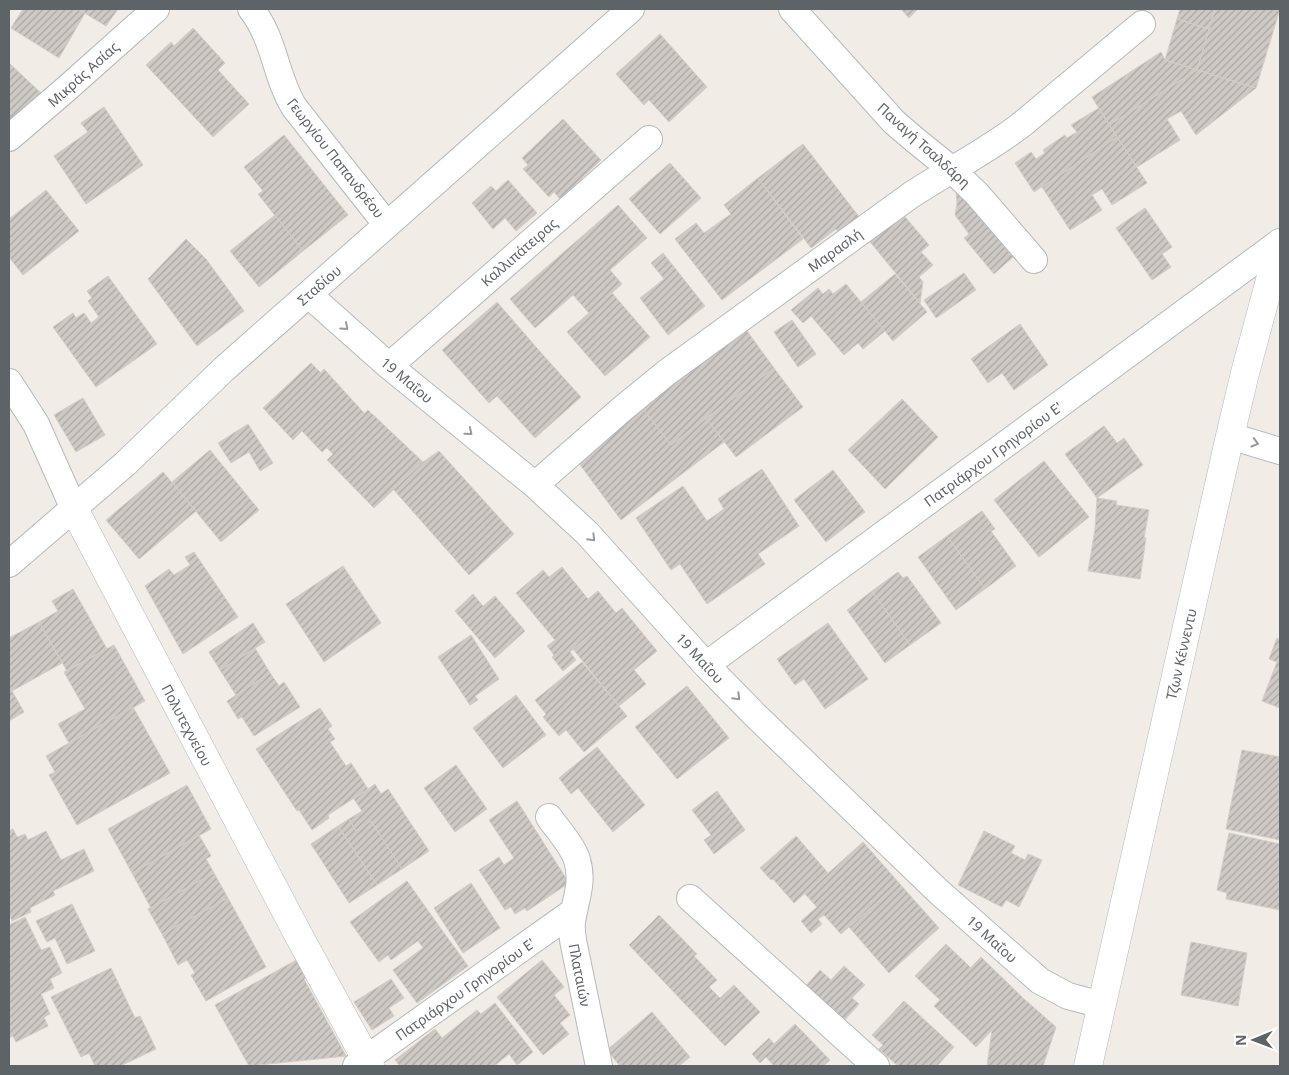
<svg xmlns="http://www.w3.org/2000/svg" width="1289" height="1075" font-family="'Noto Sans',sans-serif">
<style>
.building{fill:url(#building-hatch);stroke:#d6ccc3}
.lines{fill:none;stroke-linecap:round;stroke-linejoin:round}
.street-casing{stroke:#b6babd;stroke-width:28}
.secondary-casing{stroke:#b4babe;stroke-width:29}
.street{stroke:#fff;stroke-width:26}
.secondary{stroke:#fff;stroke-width:28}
.oneway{stroke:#969a9c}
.labels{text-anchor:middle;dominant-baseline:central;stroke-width:5;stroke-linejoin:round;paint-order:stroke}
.street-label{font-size:14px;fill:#5d6467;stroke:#fff}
</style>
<defs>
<pattern id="building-hatch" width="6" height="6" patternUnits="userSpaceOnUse" patternTransform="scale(1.25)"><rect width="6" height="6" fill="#cec9c4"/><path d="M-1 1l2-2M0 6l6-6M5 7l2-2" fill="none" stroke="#aaa7a3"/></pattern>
</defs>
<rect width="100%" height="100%" fill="#f1ece5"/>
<path class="building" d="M 23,9 L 78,9 L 85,13 L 59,58 L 11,28 Z
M 78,9 L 118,9 L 106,26 Z
M 901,9 L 918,9 L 909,18 Z
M 1180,9 L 1215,9 L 1209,29 L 1177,19 Z
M 1215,9 L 1280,9 L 1256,88 L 1197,70 Z
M 1177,19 L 1209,29 L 1197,70 L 1165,60 Z
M 193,28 L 225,63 L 218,70 L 249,104 L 213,137 L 146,65 L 171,42 L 174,46 Z
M 660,34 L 707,87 L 669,122 L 649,100 L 644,105 L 616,74 Z
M 1161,52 L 1165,60 L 1197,70 L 1109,125 L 1092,97 Z
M 9,63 L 42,94 L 9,130 Z
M 1197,70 L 1256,88 L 1196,135 L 1181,111 L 1167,119 L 1180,140 L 1137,167 L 1109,125 Z
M 104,107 L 143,165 L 86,204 L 54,156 L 88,132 L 81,123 Z
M 1099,108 L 1117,137 L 1034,192 L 1015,163 L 1031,152 L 1036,159 L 1045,153 L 1043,150 L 1065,135 L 1067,138 L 1077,132 L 1071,125 Z
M 563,119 L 601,160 L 560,199 L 554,192 L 549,197 L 523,169 L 528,165 L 522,158 Z
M 284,135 L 348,215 L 303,251 L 258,194 L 263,191 L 244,167 Z
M 1117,137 L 1147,183 L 1112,205 L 1102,189 L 1092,195 L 1102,210 L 1070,230 L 1042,187 Z
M 803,144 L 860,218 L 839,234 L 836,229 L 811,248 L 758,178 Z
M 670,163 L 701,198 L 660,234 L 629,199 Z
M 758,178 L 803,239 L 722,300 L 675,239 L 696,223 L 704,233 L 731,214 L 724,205 Z
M 508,180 L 537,213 L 516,231 L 505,218 L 493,229 L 472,203 L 491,186 L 496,191 Z
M 46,190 L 79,231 L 23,275 L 9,257 L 9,219 Z
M 956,190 L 1013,257 L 994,274 L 964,238 L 969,234 L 955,215 L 957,204 Z
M 618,205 L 647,238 L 610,270 L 622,284 L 589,313 L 573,295 L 535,328 L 510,299 Z
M 1145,208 L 1172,247 L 1162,254 L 1171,267 L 1152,280 L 1116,228 Z
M 900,211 L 929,245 L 921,252 L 933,265 L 919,277 L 923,282 L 920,303 L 867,238 Z
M 275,215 L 303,251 L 259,287 L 230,251 Z
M 186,239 L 206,259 L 244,311 L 197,346 L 148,279 Z
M 663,253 L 705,306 L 668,335 L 640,298 L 664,279 L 651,263 Z
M 964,273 L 976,290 L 936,318 L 924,300 Z
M 895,274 L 927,312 L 893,341 L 861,302 Z
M 108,276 L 157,344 L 96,387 L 53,327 L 73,313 L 76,318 L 84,313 L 91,323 L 99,317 L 88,301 L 92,298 L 87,291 Z
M 846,284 L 885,331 L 863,349 L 858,343 L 844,355 L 811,316 L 803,323 L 791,310 L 818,288 L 823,294 L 829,289 L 833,294 Z
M 612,293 L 650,337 L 605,376 L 567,332 Z
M 497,302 L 543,355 L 489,403 L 442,350 Z
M 792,320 L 816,354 L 798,367 L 774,332 Z
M 1020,324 L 1048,365 L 1014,390 L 1002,373 L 988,383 L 971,359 Z
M 744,327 L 774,368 L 671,445 L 640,405 Z
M 543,355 L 581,397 L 535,438 L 497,396 Z
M 311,363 L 321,373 L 324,369 L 364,413 L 322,452 L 302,431 L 293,440 L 263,408 Z
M 774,368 L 803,407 L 736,457 L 706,418 Z
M 83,398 L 105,435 L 76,452 L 54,415 Z
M 902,399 L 938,437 L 885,489 L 848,450 Z
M 640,405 L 671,445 L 706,418 L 724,442 L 621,520 L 575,458 Z
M 368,410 L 423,462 L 374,508 L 327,460 L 333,454 L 327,448 Z
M 248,424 L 273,463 L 260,471 L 249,452 L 231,463 L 218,443 Z
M 1104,426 L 1117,443 L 1124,438 L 1143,465 L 1097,498 L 1065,454 Z
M 210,450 L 259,510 L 221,542 L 172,482 Z
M 439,451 L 514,534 L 469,575 L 393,489 L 423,462 Z
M 1044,461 L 1089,517 L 1039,557 L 994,500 Z
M 762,469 L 799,526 L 758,554 L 765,564 L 707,604 L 680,564 L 671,570 L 636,518 L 683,486 L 707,521 L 724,509 L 718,499 Z
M 833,470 L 865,512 L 826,542 L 794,500 Z
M 163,472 L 196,511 L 139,559 L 106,520 Z
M 1097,498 L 1117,501 L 1116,505 L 1149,510 L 1144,538 L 1146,538 L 1140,579 L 1088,571 L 1095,529 Z
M 982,511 L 995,529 L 991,531 L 1016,566 L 985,589 L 947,536 Z
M 947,536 L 985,589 L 956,610 L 918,557 Z
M 194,552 L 238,617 L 183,654 L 145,586 L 169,569 L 174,575 L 190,565 L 185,557 Z
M 343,566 L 381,623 L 324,662 L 286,604 Z
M 562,567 L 588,599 L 598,591 L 616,613 L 570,652 L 576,660 L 563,671 L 552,657 L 554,655 L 547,646 L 555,640 L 516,593 L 543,570 L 549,577 Z
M 898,572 L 903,578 L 907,576 L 941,623 L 910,645 L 872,591 Z
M 73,589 L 107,649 L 67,671 L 39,622 L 58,611 L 52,601 Z
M 872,591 L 910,645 L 885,663 L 847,610 Z
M 473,594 L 483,606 L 495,596 L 525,631 L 495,658 L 455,611 Z
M 622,608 L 657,651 L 634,670 L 646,684 L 619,706 L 573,649 Z
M 39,622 L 62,663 L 12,691 L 24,712 L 9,721 L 9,638 Z
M 253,623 L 265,642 L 220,670 L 209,652 Z
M 828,623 L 868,679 L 825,709 L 804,679 L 795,685 L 777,659 Z
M 471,635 L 499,679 L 475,696 L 478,700 L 470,705 L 438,657 Z
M 1277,638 L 1280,640 L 1280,708 L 1262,701 L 1277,662 L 1269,659 Z
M 114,645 L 145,701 L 69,743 L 58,724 L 85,709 L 64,672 Z
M 255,648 L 270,673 L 236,695 L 220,670 Z
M 582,662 L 627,716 L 584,752 L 566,730 L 559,736 L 543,717 L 546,714 L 535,700 Z
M 270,673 L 279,686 L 284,682 L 300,707 L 254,736 L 242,717 L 238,719 L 227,701 Z
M 687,686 L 729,738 L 677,779 L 635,727 Z
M 516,695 L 546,735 L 503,768 L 473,728 Z
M 133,707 L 170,773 L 77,825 L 49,775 L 55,772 L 46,756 Z
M 320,708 L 332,726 L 328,729 L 335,739 L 330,742 L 346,766 L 351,763 L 368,789 L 328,815 L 329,818 L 312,830 L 299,810 L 297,811 L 256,749 Z
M 597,747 L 645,805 L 613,832 L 578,788 L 571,794 L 559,778 Z
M 1242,750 L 1280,757 L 1280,840 L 1226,829 Z
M 456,765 L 487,809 L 455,832 L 424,788 Z
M 375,784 L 381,794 L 388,789 L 429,851 L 402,869 L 371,821 L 356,831 L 349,819 L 362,811 L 354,799 Z
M 187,785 L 211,829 L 132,873 L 108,829 Z
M 717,791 L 745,830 L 714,854 L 704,840 L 711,835 L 692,810 Z
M 517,801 L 569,883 L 527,911 L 525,908 L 515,914 L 511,907 L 505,910 L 479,870 L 499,857 L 504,865 L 514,858 L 489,820 Z
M 349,819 L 356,831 L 371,821 L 402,869 L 377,885 L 338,826 Z
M 338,826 L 377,885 L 349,903 L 311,844 Z
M 13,829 L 17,837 L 25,834 L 28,840 L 46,831 L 61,860 L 84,849 L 94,871 L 53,891 L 55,895 L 30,908 L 31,912 L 12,921 L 9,913 L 9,831 Z
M 984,831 L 1015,846 L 1011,853 L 1025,860 L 1028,854 L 1042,860 L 1019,907 L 1006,900 L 1002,907 L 958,885 Z
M 1229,833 L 1280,844 L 1280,910 L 1226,899 L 1227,893 L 1217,890 Z
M 199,835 L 211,856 L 206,859 L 214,873 L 151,908 L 132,873 Z
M 796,836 L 828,873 L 794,903 L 773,879 L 771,880 L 760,868 Z
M 863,842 L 899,883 L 841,934 L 824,915 L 818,919 L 822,924 L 811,933 L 801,921 L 817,907 L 805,894 Z
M 214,873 L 228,898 L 162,934 L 148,909 Z
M 407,881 L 439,926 L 391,960 L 388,955 L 379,962 L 350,922 Z
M 471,883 L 500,928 L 463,953 L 434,908 Z
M 899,883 L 939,928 L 889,973 L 849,927 Z
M 228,898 L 266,967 L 206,1001 L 191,975 L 195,973 L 187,960 L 178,965 L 162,934 Z
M 72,904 L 95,951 L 67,964 L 55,938 L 47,942 L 36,921 Z
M 659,915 L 697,954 L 694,956 L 717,980 L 709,987 L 720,998 L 734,985 L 760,1012 L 725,1046 L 629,945 Z
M 25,917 L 41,950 L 50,947 L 62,973 L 50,979 L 54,988 L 41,994 L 50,1014 L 44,1017 L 48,1026 L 16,1042 L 13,1036 L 9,1038 L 9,925 Z
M 439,926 L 468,966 L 417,1003 L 393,970 L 423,948 L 418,941 Z
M 1191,942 L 1247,953 L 1238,1006 L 1181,995 Z
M 946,944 L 971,968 L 940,1000 L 915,976 Z
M 981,957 L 1023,998 L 976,1047 L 934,1006 Z
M 300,958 L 309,975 L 304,979 L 346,1056 L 249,1066 L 215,1005 Z
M 542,960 L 564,987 L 554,995 L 570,1015 L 560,1023 L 569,1034 L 543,1055 L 497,997 Z
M 844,966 L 865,985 L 852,998 L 859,1004 L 843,1022 L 805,987 L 820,970 L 831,980 Z
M 111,968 L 135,1018 L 140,1016 L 156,1049 L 120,1066 L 95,1066 L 89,1053 L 81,1057 L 51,997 Z
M 391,979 L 404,998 L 389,1008 L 394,1016 L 372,1030 L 354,1002 Z
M 1023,998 L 1056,1027 L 1043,1066 L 987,1066 L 992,1030 Z
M 904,1001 L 954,1047 L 937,1066 L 898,1066 L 879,1049 L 883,1045 L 872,1035 Z
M 495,1003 L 533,1052 L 517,1065 L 509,1054 L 494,1066 L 400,1066 L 395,1060 L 435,1029 L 442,1038 L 477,1010 L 481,1014 Z
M 652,1012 L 690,1057 L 679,1066 L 620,1066 L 607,1050 Z
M 795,1024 L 830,1060 L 823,1066 L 774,1066 L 766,1057 L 760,1063 L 752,1054 L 769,1038 L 774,1044 Z"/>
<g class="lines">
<defs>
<path id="street" d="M 251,9 C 275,39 275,76 294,107 L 387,225
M 792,9 L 894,122 L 915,140 L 951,169 L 977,194 L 1034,260
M 9,138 L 65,90 L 156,9
M 309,295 L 389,366 L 535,485 L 587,533 L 706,665 L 755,715 L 939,892 L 1040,981 L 1068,996 L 1102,1005
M 389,366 L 649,139
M 9,382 L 36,424 L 74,509
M 1230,436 L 1280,451
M 535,485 L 622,409 L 666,373 L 911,195 C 948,171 987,151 1021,125 L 1142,24
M 9,564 L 125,464 L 224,369 L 631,9
M 706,665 L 1280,242
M 549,817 C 558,830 573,846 577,860 C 584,882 575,901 572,922 C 571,931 573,941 575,950 L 599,1066
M 690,898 L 876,1066
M 356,1066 L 574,911"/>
<path id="secondary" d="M 74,509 L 299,936 L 370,1066
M 1088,1066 L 1230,436 L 1245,373 L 1280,243"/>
</defs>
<use href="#street" class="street-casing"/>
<use href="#secondary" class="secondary-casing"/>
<use href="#street" class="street"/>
<use href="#secondary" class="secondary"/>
</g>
<defs><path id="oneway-chevron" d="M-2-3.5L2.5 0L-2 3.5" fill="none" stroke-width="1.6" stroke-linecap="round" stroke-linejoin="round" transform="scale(1.25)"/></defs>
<g class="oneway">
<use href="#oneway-chevron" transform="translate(345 327) rotate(42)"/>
<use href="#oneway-chevron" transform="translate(469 432) rotate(39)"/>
<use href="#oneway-chevron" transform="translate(1255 443) rotate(16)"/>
<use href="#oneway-chevron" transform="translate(592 538) rotate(46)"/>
<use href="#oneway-chevron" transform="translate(737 697) rotate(45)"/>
</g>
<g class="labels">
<g class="street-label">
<text transform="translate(83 74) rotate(-42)">Μικράς Ασίας</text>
<text transform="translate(924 145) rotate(42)">Παναγή Τσαλδάρη</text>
<text transform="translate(336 158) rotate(52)">Γεωργίου Παπανδρέου</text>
<text transform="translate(835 250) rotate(-36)">Μαρασλή</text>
<text transform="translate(519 252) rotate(-41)">Καλλιπάτειρας</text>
<text transform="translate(319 285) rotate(-41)">Σταδίου</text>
<text transform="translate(407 380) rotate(40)">19 Μαΐου</text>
<text transform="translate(993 454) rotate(-36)">Πατριάρχου Γρηγορίου Ε'</text>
<text transform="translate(1181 654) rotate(-77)">Τζων Κέννεντυ</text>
<text transform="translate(700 658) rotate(47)">19 Μαΐου</text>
<text transform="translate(187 725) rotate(62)">Πολυτεχνείου</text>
<text transform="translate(992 939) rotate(42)">19 Μαΐου</text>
<text transform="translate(580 975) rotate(79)">Πλαταιών</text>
<text transform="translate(465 989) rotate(-35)">Πατριάρχου Γρηγορίου Ε'</text>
</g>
</g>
<rect width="1289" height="1075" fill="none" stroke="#5d6467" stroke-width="20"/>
<g transform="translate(1254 1040) rotate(269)" stroke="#ffffff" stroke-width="4" paint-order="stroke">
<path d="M0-4L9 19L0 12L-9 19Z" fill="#5d6467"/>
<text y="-8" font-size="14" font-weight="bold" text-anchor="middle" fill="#5d6467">N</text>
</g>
</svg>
